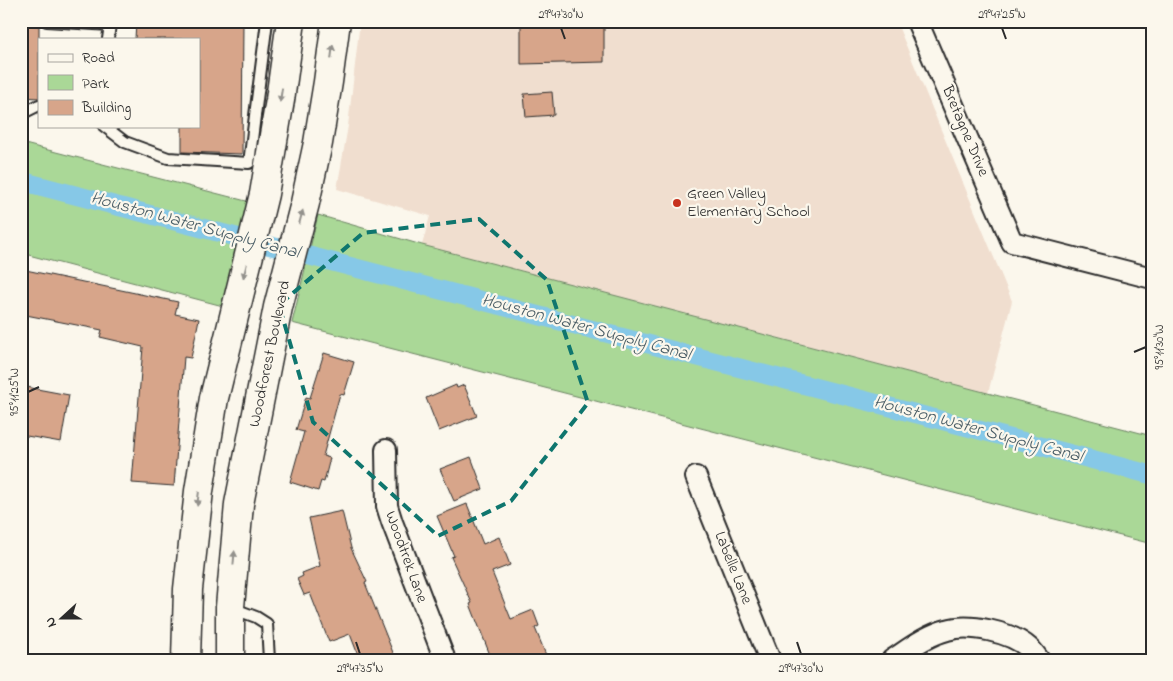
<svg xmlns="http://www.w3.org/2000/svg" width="1173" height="681" font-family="'Indie Flower',sans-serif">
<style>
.built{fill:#f0decf}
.green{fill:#aad897;stroke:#6a8261}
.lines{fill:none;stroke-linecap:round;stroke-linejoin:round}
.canal{stroke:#86c8e7;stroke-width:19}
.building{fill:#d7a58a;stroke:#2b2b2b}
.service-casing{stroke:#2b2b2b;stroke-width:14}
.minor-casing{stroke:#2b2b2b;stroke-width:24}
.secondary-casing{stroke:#2b2b2b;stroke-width:31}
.service{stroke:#fbf7ec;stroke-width:10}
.minor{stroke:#fbf7ec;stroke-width:20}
.secondary{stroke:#fbf7ec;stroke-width:28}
.oneway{fill:#93918c}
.marked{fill:none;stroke:#0f766e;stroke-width:4;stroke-dasharray:10 6;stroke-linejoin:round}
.ticks{fill:none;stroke:#2b2b2b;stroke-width:2}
.poi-dot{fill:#c8321e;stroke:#fbf7ec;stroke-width:2}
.labels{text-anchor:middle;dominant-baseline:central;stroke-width:4.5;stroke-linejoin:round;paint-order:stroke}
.street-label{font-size:16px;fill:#2b2b2b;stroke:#fbf7ec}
.poi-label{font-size:16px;fill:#2b2b2b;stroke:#fbf7ec;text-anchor:start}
.water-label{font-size:18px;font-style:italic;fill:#465a63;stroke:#fbf7ec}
.neatline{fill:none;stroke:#2b2b2b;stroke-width:2}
.ticks-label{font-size:12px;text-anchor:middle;fill:#2b2b2b}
</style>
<rect width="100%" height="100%" fill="#fbf7ec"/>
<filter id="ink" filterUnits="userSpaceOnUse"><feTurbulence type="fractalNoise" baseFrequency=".02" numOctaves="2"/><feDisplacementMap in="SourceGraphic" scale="10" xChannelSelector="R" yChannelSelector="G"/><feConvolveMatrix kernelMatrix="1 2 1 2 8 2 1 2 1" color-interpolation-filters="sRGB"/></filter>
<g filter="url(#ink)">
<path class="built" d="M 360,21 L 896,21 L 1012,301 L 988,393 L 422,245 L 430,216 L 337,189 L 348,126 Z"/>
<path class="green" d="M 21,143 L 250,202 L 223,306 L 21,253 Z
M 318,215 L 422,245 L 1152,436 L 1152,544 L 292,323 Z"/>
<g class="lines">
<path class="canal" d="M 21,181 L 1152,475"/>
</g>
<path class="building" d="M 136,21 L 243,21 L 242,154 L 182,152 L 182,126 L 199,126 L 199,39 L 135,39 Z
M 521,21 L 604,21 L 604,62 L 521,64 Z
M 21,25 L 39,26 L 39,98 L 21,97 Z
M 552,92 L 554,115 L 526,117 L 524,94 Z
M 21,269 L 178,302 L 175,314 L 199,319 L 191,358 L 184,357 L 174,486 L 132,483 L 143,347 L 100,337 L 102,330 L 21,314 Z
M 324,353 L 354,362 L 344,395 L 340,394 L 323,456 L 330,458 L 324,482 L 321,481 L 318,491 L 290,482 L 304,432 L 296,430 L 306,397 L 310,398 Z
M 456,385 L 457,388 L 464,385 L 477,416 L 439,431 L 426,398 Z
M 21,386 L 69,395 L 61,442 L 21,435 Z
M 471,457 L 483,489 L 454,501 L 440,469 Z
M 467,504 L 483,544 L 499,537 L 510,565 L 492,572 L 511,619 L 533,610 L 539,626 L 535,628 L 548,660 L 492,660 L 470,604 L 472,603 L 451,557 L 454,556 L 437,516 Z
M 342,511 L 351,548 L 367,582 L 365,583 L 396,660 L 360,660 L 350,634 L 329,642 L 310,593 L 304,595 L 297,579 L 303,576 L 302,573 L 320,566 L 309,518 Z"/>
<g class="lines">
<defs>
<path id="service" d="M 47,21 L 110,25
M 108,39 L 110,25 L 109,21
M 21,114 L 39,105
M 104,126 L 125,142 L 168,158 L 249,163 L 267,21
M 232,608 L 256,617 L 267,624 L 269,660"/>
<path id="minor" d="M 917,21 L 1012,242 L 1152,278
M 386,450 L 387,506 L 392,522 L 445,660
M 696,477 L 770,660
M 892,660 C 909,649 927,635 947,630 C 969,623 1011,632 1029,648 C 1033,651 1036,656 1039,660"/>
<path id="secondary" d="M 186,660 L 188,589 L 199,491 L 214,398 L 264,194 L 280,100 L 291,21
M 230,660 L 230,607 L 239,504 L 278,307 L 305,203 L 318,143 L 328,82 L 336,21"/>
</defs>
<use href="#service" class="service-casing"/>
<use href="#minor" class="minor-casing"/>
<use href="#secondary" class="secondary-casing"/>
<use href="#service" class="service"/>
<use href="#minor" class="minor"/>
<use href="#secondary" class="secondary"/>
</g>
<defs><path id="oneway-solid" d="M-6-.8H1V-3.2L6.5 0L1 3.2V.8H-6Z" transform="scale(1.25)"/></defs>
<g class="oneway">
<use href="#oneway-solid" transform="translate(332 52) rotate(-83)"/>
<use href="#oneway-solid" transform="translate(281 95) rotate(99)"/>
<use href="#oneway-solid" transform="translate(301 217) rotate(-75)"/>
<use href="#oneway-solid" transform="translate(245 271) rotate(104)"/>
<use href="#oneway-solid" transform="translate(198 499) rotate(97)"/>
<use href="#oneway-solid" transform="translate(234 558) rotate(-85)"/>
</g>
</g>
<path class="marked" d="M 479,219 L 547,280 L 588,403 L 511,501 L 438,536 L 313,422 L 279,305 L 363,233 Z"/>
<path class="ticks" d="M 561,28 L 565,39M 1002,28 L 1006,39M 1134,352 L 1146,347M 28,392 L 39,387M 356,642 L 360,654M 797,642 L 801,654"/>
<circle class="poi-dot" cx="677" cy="203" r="5"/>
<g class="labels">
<g class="street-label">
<text transform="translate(965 131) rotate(67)">Bretagne Drive</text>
<text transform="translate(270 354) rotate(-78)">Woodforest Boulevard</text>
<text transform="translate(406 557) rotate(70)">Woodtrek Lane</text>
<text transform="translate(733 568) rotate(68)">Labelle Lane</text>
</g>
<g class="poi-label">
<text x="687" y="194">Green Valley<tspan x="687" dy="18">Elementary School</tspan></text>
</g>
<g class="water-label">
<text transform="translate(195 226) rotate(15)">Houston Water Supply Canal</text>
<text transform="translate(586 328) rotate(15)">Houston Water Supply Canal</text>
<text transform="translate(978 430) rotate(15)">Houston Water Supply Canal</text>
</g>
</g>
<rect width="1173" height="681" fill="none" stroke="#fbf7ec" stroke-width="55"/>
<rect x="38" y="38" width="162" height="90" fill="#fbf7ec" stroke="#a8a59f"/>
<rect x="48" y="54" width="25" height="8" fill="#fbf7ec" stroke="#a8a59f"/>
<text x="82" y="62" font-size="15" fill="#2b2b2b">Road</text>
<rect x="48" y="75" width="25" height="15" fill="#aad897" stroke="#a8a59f"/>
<text x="82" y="88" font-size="15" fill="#2b2b2b">Park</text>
<rect x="48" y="100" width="25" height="15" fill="#d7a58a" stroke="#a8a59f"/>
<text x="82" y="112" font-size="15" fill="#2b2b2b">Building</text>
<g transform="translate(62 618) rotate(249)" stroke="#fbf7ec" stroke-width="4" paint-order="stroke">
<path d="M0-4L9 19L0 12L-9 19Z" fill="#2b2b2b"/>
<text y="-8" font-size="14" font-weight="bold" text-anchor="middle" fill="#2b2b2b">N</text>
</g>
<rect x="28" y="28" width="1118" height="626" class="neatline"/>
<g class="ticks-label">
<text x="561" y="18">29°47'30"N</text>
<text x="1002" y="18">29°47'25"N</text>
<text transform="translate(1159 347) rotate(-90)" y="4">95°11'30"W</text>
<text transform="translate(14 392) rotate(-90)" y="4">95°11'25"W</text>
<text x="360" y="672">29°47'35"N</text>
<text x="801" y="672">29°47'30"N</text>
</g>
</svg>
